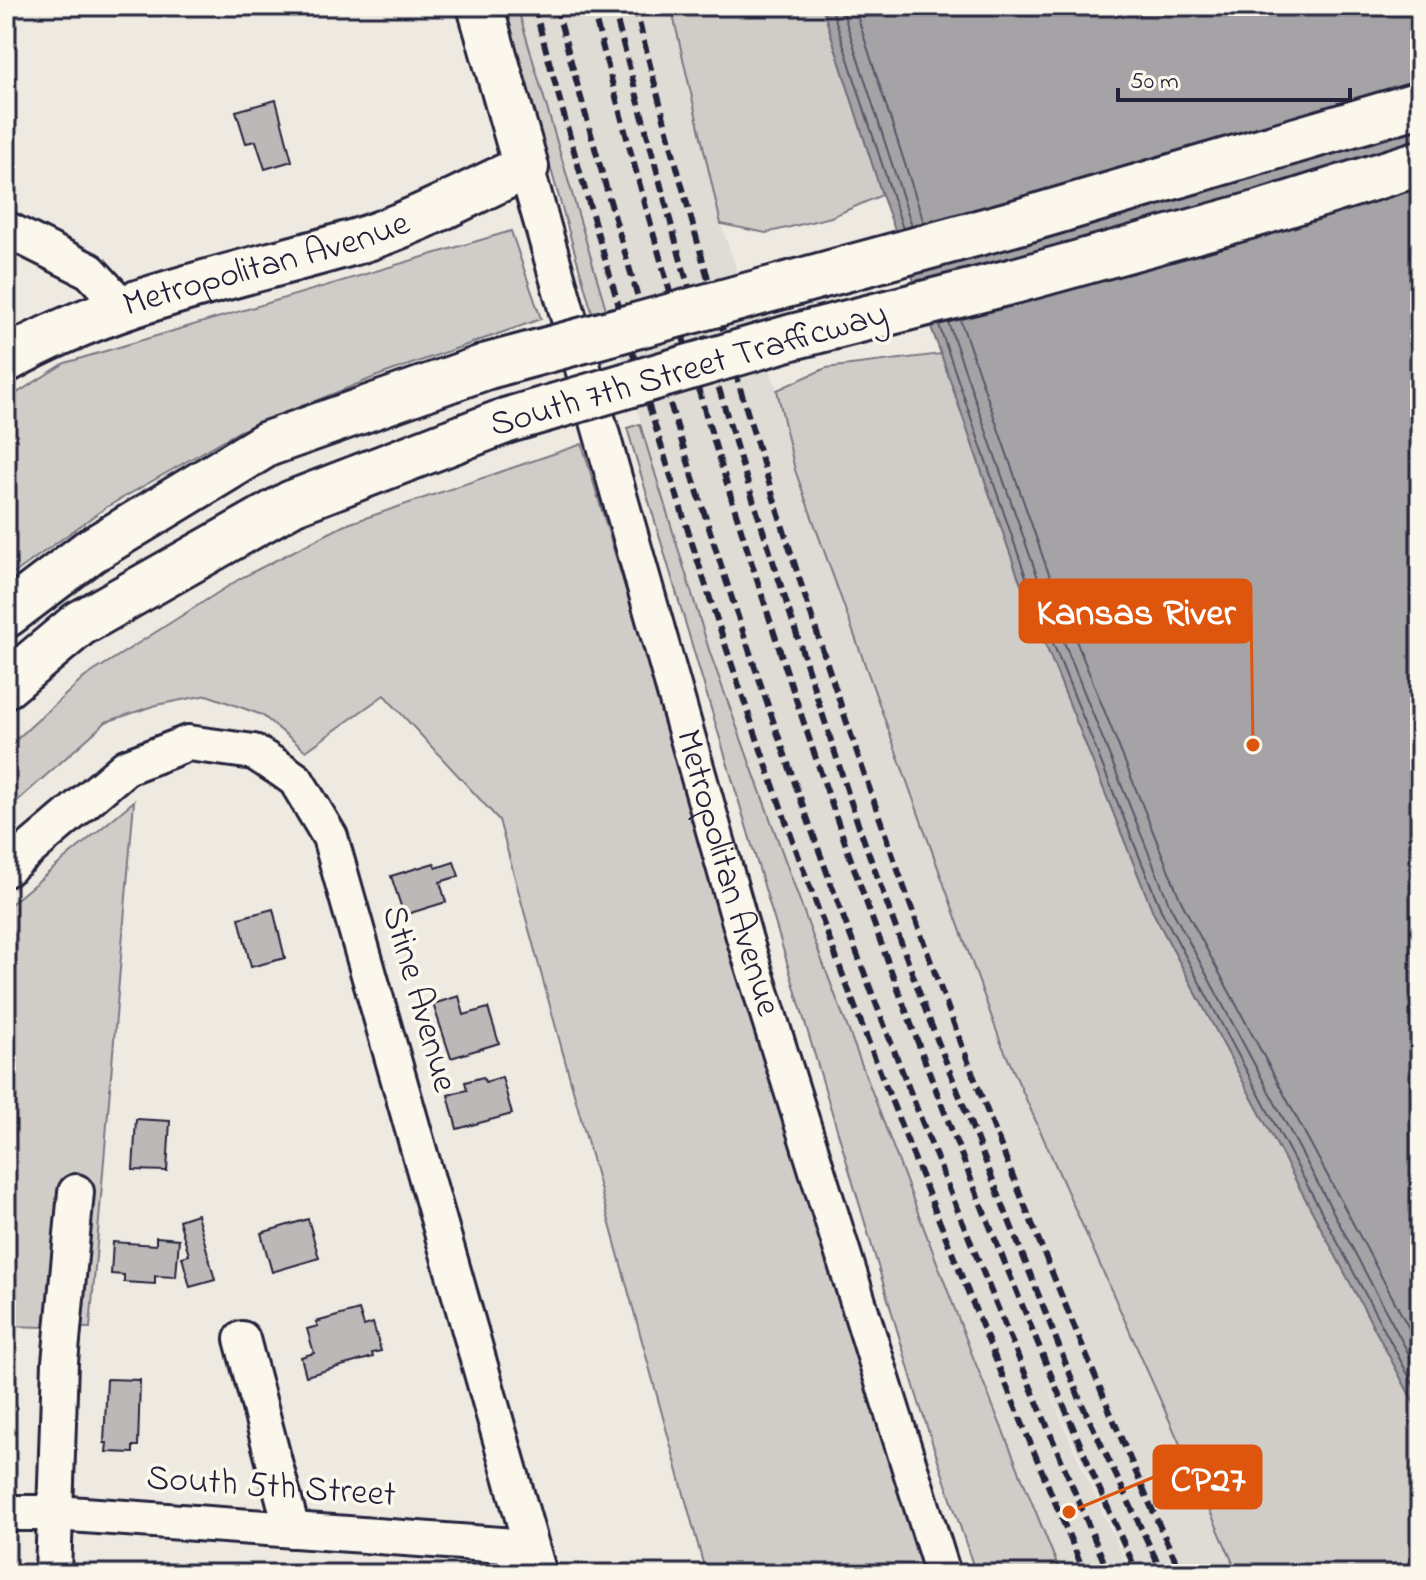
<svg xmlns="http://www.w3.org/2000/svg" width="1426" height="1580" font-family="'Indie Flower',sans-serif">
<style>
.built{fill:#dfdbd5}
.green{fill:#d0cdc9;stroke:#797882;stroke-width:2}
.water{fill:#a6a3a7;stroke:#716f7c;stroke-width:2}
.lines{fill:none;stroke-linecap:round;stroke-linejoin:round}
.shore{stroke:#575666;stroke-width:2}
.building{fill:#bcb8b8;stroke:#22223b;stroke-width:2}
.minor-casing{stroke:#22223b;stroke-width:40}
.major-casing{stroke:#22223b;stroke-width:50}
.minor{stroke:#fbf7ec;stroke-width:34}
.major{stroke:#fbf7ec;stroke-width:44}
.rail{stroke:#22223b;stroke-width:6;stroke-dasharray:12 6;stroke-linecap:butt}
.major-bridge-casing{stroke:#22223b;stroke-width:50;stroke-linecap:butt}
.major-bridge{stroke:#fbf7ec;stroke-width:44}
.labels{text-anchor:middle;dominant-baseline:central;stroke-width:7;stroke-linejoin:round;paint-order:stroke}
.street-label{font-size:36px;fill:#22223b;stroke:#fbf7ec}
.leader{fill:none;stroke:#de560e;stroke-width:3}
.callout-dot{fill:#de560e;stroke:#fbf7ec;stroke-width:3}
.callout{fill:#de560e;stroke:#de560e;stroke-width:3}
.callout-label{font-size:38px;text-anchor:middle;font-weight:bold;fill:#fff}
</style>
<rect width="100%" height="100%" fill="#eeeae2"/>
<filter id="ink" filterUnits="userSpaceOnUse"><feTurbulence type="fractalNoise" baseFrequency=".0125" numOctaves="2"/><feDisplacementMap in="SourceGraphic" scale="16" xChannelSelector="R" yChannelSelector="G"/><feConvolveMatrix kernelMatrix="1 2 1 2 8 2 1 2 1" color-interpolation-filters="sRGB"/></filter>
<g filter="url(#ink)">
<path class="built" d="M 517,6 L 671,6 L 721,224 L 777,390 L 795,470 L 881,713 L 1002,1043 L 1238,1574 L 1133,1574 L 1045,1379 L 1074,1450 L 1131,1574 L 1061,1574 L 973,1357 L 810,929 L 710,653 Z"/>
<path class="green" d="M 504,6 L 517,6 L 606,309 L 592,312 Z
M 671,6 L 822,6 L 882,195 L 831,217 L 766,233 L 721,224 Z
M 511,231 L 541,319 L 380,375 L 240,431 L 105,508 L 6,579 L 6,400 L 65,363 Z
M 941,354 L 1018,576 L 1154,914 L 1420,1414 L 1420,1574 L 1238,1574 L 1001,1043 L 795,470 L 777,390 L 826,368 Z
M 640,424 L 710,653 L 810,929 L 973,1357 L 1061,1574 L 976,1574 L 919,1403 L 627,428 Z
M 582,444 L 857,1362 L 925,1574 L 706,1574 L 499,820 L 384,695 L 306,751 L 262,715 L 207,695 L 156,705 L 106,722 L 6,811 L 6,749 L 85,677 L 241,578 L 345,525 Z
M 134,801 L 90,1328 L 6,1326 L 6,908 Z"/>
<path class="water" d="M 822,6 L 1420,6 L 1420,1414 L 1154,914 L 1018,576 L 941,354 L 882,195 Z"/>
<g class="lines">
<path class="shore" d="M 831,6 L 903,229
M 841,6 L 912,226
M 854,6 L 924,223
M 960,319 L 1046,566 L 1181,901 L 1420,1349
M 948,322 L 1035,570 L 1170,906 L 1420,1375
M 939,325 L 1025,574 L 1161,910 L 1420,1397"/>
</g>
<path class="building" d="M 276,100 L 292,161 L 265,169 L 256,141 L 246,143 L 236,111 Z
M 454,862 L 459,876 L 440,882 L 446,902 L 404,915 L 391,876 L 434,863 L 436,868 Z
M 273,909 L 285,958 L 251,967 L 239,918 Z
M 459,996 L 464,1015 L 488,1008 L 499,1043 L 451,1058 L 433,1004 Z
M 483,1077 L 485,1082 L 502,1077 L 512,1114 L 457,1129 L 448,1095 L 467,1090 L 465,1082 Z
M 136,1119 L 170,1121 L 167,1171 L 133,1170 Z
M 197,1214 L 215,1280 L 190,1287 L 182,1257 L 189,1255 L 179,1220 Z
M 308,1219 L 319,1258 L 272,1272 L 261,1233 Z
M 156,1237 L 179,1239 L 176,1277 L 155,1276 L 155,1284 L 124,1282 L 124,1275 L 111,1274 L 113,1242 L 156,1245 Z
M 359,1310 L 364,1326 L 373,1323 L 381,1351 L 372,1353 L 373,1357 L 306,1376 L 301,1357 L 314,1353 L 307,1329 L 318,1326 L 316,1322 Z
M 107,1379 L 140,1380 L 138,1446 L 133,1446 L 133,1453 L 106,1452 L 107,1443 L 104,1443 Z"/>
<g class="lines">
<defs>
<g id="minor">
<path id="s1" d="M 526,167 L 745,940 L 943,1574"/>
<path d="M 6,229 L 90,271 L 124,308"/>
<path d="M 6,869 L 126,767 L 188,743 L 254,752 L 282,770 L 296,780 L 330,837 L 539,1574"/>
<path d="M 242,1339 L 292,1530"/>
<path d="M 6,1513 L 56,1513 L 530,1547"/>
<path d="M 53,1574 L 60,1362 L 76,1192"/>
</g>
<g id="major">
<path id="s2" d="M 6,360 C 114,298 240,276 358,241 C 416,223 471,192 526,167 L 480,6"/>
<path d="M 6,615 L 89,552 L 267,444 L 488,366"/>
<path d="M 6,685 L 79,624 L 292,503 L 505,421"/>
</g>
</defs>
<use href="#minor" class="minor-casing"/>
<use href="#major" class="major-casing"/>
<use href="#minor" class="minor"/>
<use href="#major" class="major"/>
<path class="rail" d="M 534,6 C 611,291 697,574 797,852 C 886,1096 985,1335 1085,1574
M 556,6 C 649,353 757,697 887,1032 C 957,1214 1034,1394 1109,1574
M 592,6 C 705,443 843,873 1016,1290 C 1055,1385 1094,1480 1138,1574
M 613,6 L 681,261 L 740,459 L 858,824 L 927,1014 L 1081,1402 L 1163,1574
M 635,6 C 714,322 812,633 923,940 C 973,1079 1028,1216 1085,1352 C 1116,1426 1147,1501 1182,1574"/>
<defs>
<path id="major-bridge" d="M 488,366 L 1022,221 L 1420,104
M 505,421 L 792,337 L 1014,281 L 1260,213 L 1420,163"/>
</defs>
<use href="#major-bridge" class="major-bridge-casing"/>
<use href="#major-bridge" class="major-bridge"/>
</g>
</g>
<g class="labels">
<g class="street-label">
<text stroke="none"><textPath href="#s2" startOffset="278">Metropolitan Avenue</textPath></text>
<text transform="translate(689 371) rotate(-16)">South 7th Street Trafficway</text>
<text stroke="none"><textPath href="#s1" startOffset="734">Metropolitan Avenue</textPath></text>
<text transform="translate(418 999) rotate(74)">Stine Avenue</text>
<text transform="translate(271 1488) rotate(4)">South 5th Street</text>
</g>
</g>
<path class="leader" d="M1253 745L1251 611M1069 1512L1154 1477"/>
<g class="callout-dot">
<circle cx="1253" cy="745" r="8"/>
<circle cx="1069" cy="1512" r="8"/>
</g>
<g class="callout">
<rect x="1020" y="580" width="231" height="62" rx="8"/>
<rect x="1154" y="1446" width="107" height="62" rx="8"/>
</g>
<g class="callout-label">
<text x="1136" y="624">Kansas River</text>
<text x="1208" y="1491">CP27</text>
</g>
<rect width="1426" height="1580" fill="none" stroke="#fbf7ec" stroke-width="32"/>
<rect x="16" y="16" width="1394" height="1548" fill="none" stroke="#22223b" stroke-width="3" filter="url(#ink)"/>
<path d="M1118 88v12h232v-12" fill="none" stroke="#22223b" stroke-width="4"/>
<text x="1130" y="88" font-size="24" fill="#22223b" stroke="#fbf7ec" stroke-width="6" paint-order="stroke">50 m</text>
</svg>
